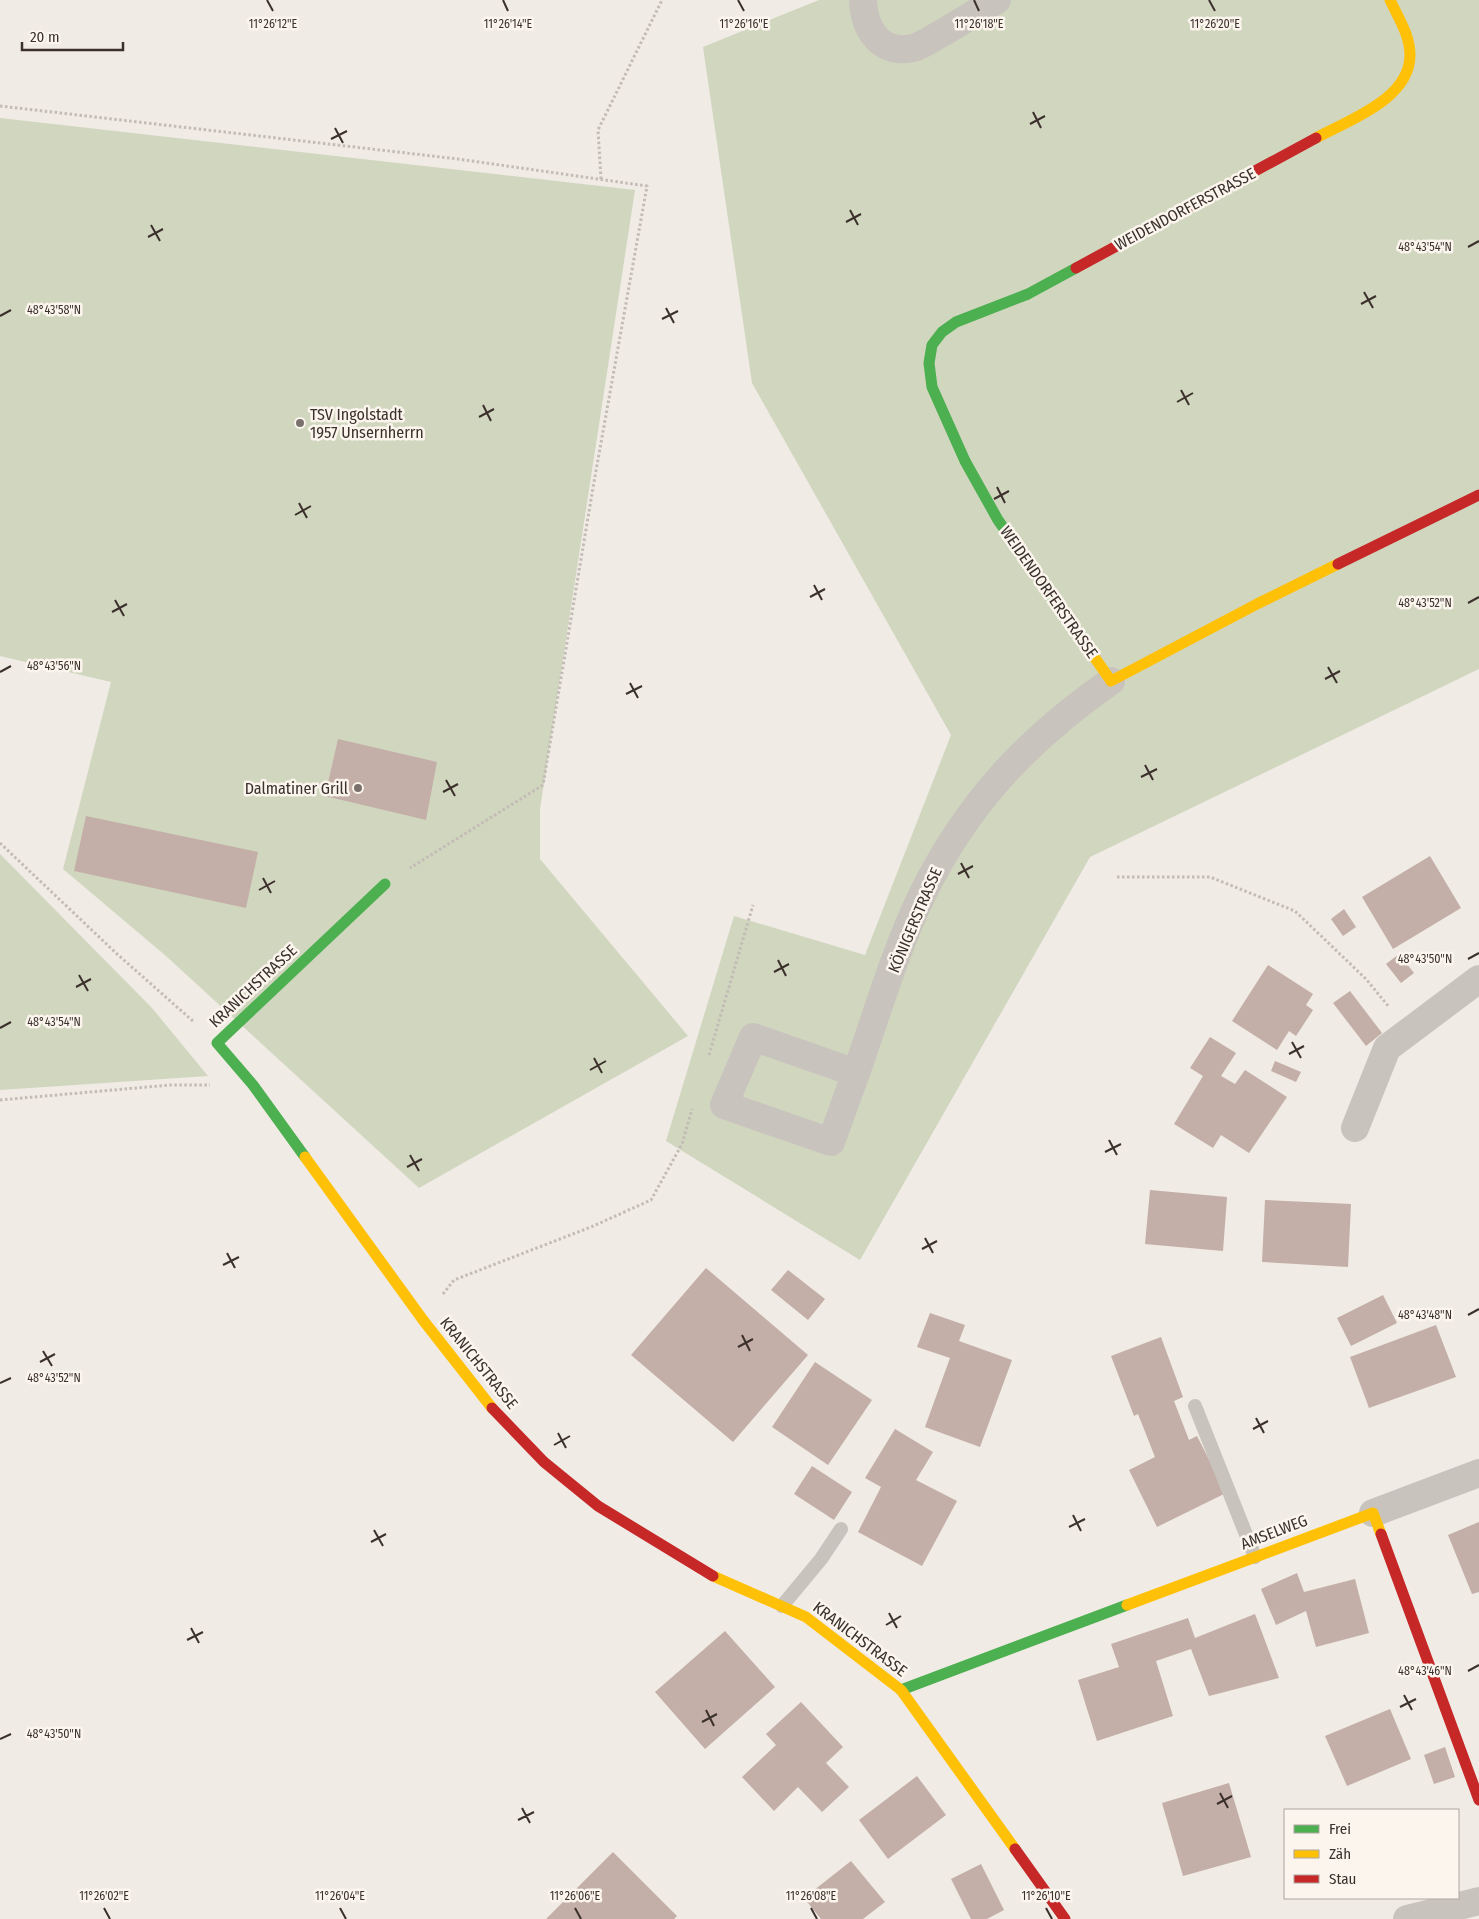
<svg xmlns="http://www.w3.org/2000/svg" width="1479" height="1919" font-family="'Fira Sans Condensed',sans-serif">
<style>
.green{fill:#d1d6bf}
.building{fill:#c3afa7}
.lines{fill:none;stroke-linecap:round;stroke-linejoin:round}
.path{stroke:#c2bbb6;stroke-width:3;stroke-dasharray:2.5 2.5;stroke-linecap:butt}
.lane{stroke:#c9c3be;stroke-width:14}
.street{stroke:#c9c3be;stroke-width:28}
.fast{stroke:#4caf50;stroke-width:11}
.slow{stroke:#ffc107;stroke-width:11}
.jam{stroke:#c62828;stroke-width:11}
.ticks{fill:none;stroke:#3b302b;stroke-width:2}
.poi-dot{fill:#7a716c;stroke:#fbf5ee;stroke-width:2}
.labels{text-anchor:middle;dominant-baseline:central;stroke-width:5;stroke-linejoin:round;paint-order:stroke}
.street-label{font-size:16px;fill:#3b302b;stroke:#fbf5ee}
.poi-label{font-size:16px;fill:#3b302b;stroke:#fbf5ee;text-anchor:start}
.ticks-label{font-size:12px;text-anchor:middle;fill:#3b302b;stroke:#fbf5ee;stroke-width:5;stroke-linejoin:round;paint-order:stroke}
</style>
<rect width="100%" height="100%" fill="#f0ebe5"/>
<path class="green" d="M 819,0 L 1479,0 L 1479,669 L 1090,857 L 860,1260 L 666,1141 L 734,916 L 865,955 L 951,735 L 752,383 L 703,47 Z
M 0,118 L 635,190 L 540,809 L 540,859 L 688,1036 L 419,1188 L 166,956 L 63,869 L 111,682 L 0,656 Z
M 0,854 L 152,1008 L 208,1076 L 0,1090 Z"/>
<path class="building" d="M 338,739 L 437,762 L 426,820 L 325,796 Z
M 86,816 L 258,852 L 246,908 L 74,871 Z
M 1430,856 L 1461,908 L 1393,949 L 1362,897 Z
M 1344,909 L 1356,927 L 1343,936 L 1331,919 Z
M 1399,954 L 1414,973 L 1401,983 L 1386,964 Z
M 1268,965 L 1313,994 L 1306,1005 L 1313,1010 L 1296,1036 L 1289,1031 L 1277,1050 L 1232,1021 Z
M 1350,991 L 1382,1033 L 1366,1046 L 1333,1003 Z
M 1210,1037 L 1236,1053 L 1221,1076 L 1235,1084 L 1245,1070 L 1287,1097 L 1249,1153 L 1221,1135 L 1213,1148 L 1174,1124 L 1203,1076 L 1190,1068 Z
M 1275,1061 L 1301,1072 L 1296,1082 L 1271,1071 Z
M 1150,1190 L 1227,1197 L 1223,1251 L 1145,1244 Z
M 1265,1200 L 1351,1204 L 1348,1267 L 1262,1262 Z
M 706,1268 L 808,1355 L 733,1442 L 631,1355 Z
M 788,1270 L 825,1299 L 808,1320 L 771,1290 Z
M 1383,1295 L 1397,1323 L 1351,1346 L 1337,1318 Z
M 930,1313 L 965,1325 L 959,1341 L 1012,1360 L 980,1447 L 925,1427 L 950,1358 L 917,1347 Z
M 1436,1325 L 1456,1377 L 1369,1408 L 1350,1357 Z
M 1161,1337 L 1183,1397 L 1174,1401 L 1189,1440 L 1197,1436 L 1226,1493 L 1157,1527 L 1129,1470 L 1155,1457 L 1138,1414 L 1134,1416 L 1111,1356 Z
M 815,1362 L 872,1400 L 828,1465 L 772,1427 Z
M 895,1429 L 933,1452 L 916,1480 L 957,1501 L 922,1566 L 858,1532 L 881,1487 L 865,1478 Z
M 812,1466 L 852,1492 L 834,1520 L 794,1494 Z
M 1479,1522 L 1479,1592 L 1472,1594 L 1448,1535 Z
M 1297,1573 L 1304,1592 L 1355,1579 L 1369,1633 L 1316,1647 L 1306,1611 L 1276,1625 L 1261,1589 Z
M 1255,1614 L 1279,1678 L 1209,1696 L 1191,1649 L 1156,1661 L 1173,1716 L 1097,1741 L 1078,1680 L 1119,1667 L 1111,1644 L 1188,1618 L 1195,1638 Z
M 725,1631 L 775,1687 L 705,1749 L 655,1692 Z
M 801,1702 L 843,1747 L 826,1763 L 849,1787 L 822,1812 L 798,1787 L 774,1811 L 742,1777 L 776,1745 L 766,1734 Z
M 1390,1709 L 1411,1759 L 1347,1786 L 1325,1736 Z
M 1445,1747 L 1455,1777 L 1434,1784 L 1424,1755 Z
M 917,1776 L 946,1815 L 888,1859 L 859,1820 Z
M 1229,1783 L 1251,1857 L 1183,1876 L 1162,1803 Z
M 613,1852 L 677,1916 L 674,1919 L 546,1919 Z
M 851,1861 L 885,1902 L 863,1919 L 821,1919 L 804,1898 Z
M 981,1864 L 1004,1910 L 987,1919 L 971,1919 L 951,1879 Z"/>
<g class="lines">
<path class="path" d="M 0,106 L 458,159 L 647,186 L 594,482 L 543,785 L 410,868
M 601,179 L 598,130 L 662,0
M 0,843 L 117,954 L 194,1022
M 1117,877 L 1210,877 L 1295,911 L 1366,979 L 1389,1007
M 709,1055 L 753,905
M 0,1100 L 170,1085 L 210,1085
M 443,1294 L 454,1280 L 591,1227 L 651,1200 L 682,1144 L 692,1109"/>
<path class="lane" d="M 1195,1406 L 1255,1557
M 782,1606 L 821,1559 L 841,1529"/>
<path class="street" d="M 863,0 C 864,29 880,55 913,48 C 924,45 934,37 944,32 C 962,21 979,11 997,0
M 753,1037 L 856,1073 L 831,1142 L 724,1105 Z
M 856,1073 C 877,1014 895,951 922,895 C 968,802 1027,740 1111,681
M 1355,1128 L 1387,1048 L 1479,979
M 1373,1513 L 1479,1473
M 1407,1919 L 1479,1901"/>
<path class="fast" d="M 1076,631 L 998,520 L 965,461 L 932,387 L 929,363 L 932,345 L 942,332 L 956,322 L 1028,294 L 1076,268
M 305,1157 L 253,1085 L 217,1043 L 385,884
M 901,1690 L 1127,1605"/>
<path class="slow" d="M 1316,138 C 1349,120 1410,99 1410,55 C 1410,35 1398,17 1390,0
M 1076,631 L 1111,681 L 1257,604 L 1338,564
M 305,1157 L 423,1320 L 492,1408
M 713,1576 L 806,1617 L 901,1690 L 1015,1849
M 1127,1605 L 1373,1513 L 1381,1534"/>
<path class="jam" d="M 1076,268 L 1316,138
M 1338,564 L 1479,495
M 492,1408 L 544,1462 L 598,1506 L 713,1576
M 1381,1534 L 1479,1800
M 1015,1849 L 1065,1919"/>
</g>
<path class="ticks" d="M 267,0 L 273,11M 503,0 L 508,11M 738,0 L 744,11M 974,0 L 979,11M 1209,0 L 1215,11M 1033,112 L 1041,128M 1030,124 L 1045,116M 335,128 L 343,143M 331,139 L 347,131M 850,210 L 858,225M 846,222 L 861,214M 151,225 L 160,241M 148,237 L 163,229M 1468,247 L 1479,241M 1364,292 L 1373,308M 1361,304 L 1376,296M 666,308 L 674,323M 0,316 L 11,310M 662,319 L 678,311M 1181,390 L 1189,405M 1177,402 L 1193,393M 483,405 L 491,421M 479,417 L 494,409M 997,487 L 1005,503M 994,499 L 1009,491M 299,503 L 307,518M 295,515 L 311,506M 814,585 L 822,600M 810,597 L 825,589M 115,600 L 124,616M 1468,603 L 1479,597M 112,612 L 127,604M 1328,667 L 1337,683M 0,672 L 11,666M 1325,679 L 1340,671M 630,683 L 638,698M 626,694 L 642,686M 1145,765 L 1153,780M 1141,777 L 1157,769M 446,780 L 455,796M 443,792 L 458,784M 961,863 L 969,878M 958,874 L 973,866M 263,878 L 271,893M 259,890 L 275,881M 1468,959 L 1479,953M 778,960 L 786,976M 774,972 L 789,964M 79,975 L 88,991M 76,987 L 91,979M 0,1028 L 11,1022M 1292,1042 L 1301,1058M 1289,1054 L 1304,1046M 594,1058 L 602,1073M 590,1070 L 606,1061M 1109,1140 L 1117,1155M 1105,1152 L 1121,1144M 410,1155 L 419,1171M 407,1167 L 422,1159M 925,1238 L 933,1253M 922,1249 L 937,1241M 227,1253 L 235,1268M 223,1265 L 239,1257M 1468,1315 L 1479,1309M 742,1335 L 750,1351M 738,1347 L 753,1339M 43,1351 L 52,1366M 40,1362 L 55,1354M 0,1383 L 11,1378M 1256,1418 L 1264,1433M 1253,1429 L 1268,1421M 558,1433 L 566,1448M 554,1445 L 570,1436M 1073,1515 L 1081,1531M 1069,1527 L 1085,1519M 374,1530 L 383,1546M 371,1542 L 386,1534M 889,1613 L 897,1628M 886,1625 L 901,1616M 191,1628 L 199,1643M 187,1640 L 203,1632M 1468,1671 L 1479,1665M 1404,1695 L 1412,1710M 1400,1707 L 1416,1699M 706,1710 L 714,1726M 702,1722 L 717,1714M 0,1739 L 11,1734M 1220,1793 L 1228,1808M 1217,1804 L 1232,1796M 522,1808 L 530,1823M 518,1820 L 534,1812M 104,1908 L 110,1919M 340,1908 L 346,1919M 575,1908 L 581,1919M 811,1908 L 817,1919M 1046,1908 L 1052,1919"/>
<g class="poi-dot">
<circle cx="300" cy="423" r="5"/>
<circle cx="358" cy="788" r="5"/>
</g>
<g class="labels">
<g class="street-label">
<text transform="translate(1185 209) rotate(-28)">WEIDENDORFERSTRASSE</text>
<text transform="translate(1049 592) rotate(55)">WEIDENDORFERSTRASSE</text>
<text transform="translate(915 920) rotate(-67)">KÖNIGERSTRASSE</text>
<text transform="translate(253 986) rotate(-43)">KRANICHSTRASSE</text>
<text transform="translate(479 1363) rotate(51)">KRANICHSTRASSE</text>
<text transform="translate(1274 1532) rotate(-21)">AMSELWEG</text>
<text transform="translate(860 1639) rotate(37)">KRANICHSTRASSE</text>
</g>
<g class="poi-label">
<text x="310" y="414">TSV Ingolstadt<tspan x="310" dy="18">1957 Unsernherrn</tspan></text>
<text x="348" y="788" text-anchor="end">Dalmatiner Grill</text>
</g>
</g>
<g class="ticks-label">
<text x="273" y="28">11°26'12"E</text>
<text x="508" y="28">11°26'14"E</text>
<text x="744" y="28">11°26'16"E</text>
<text x="979" y="28">11°26'18"E</text>
<text x="1215" y="28">11°26'20"E</text>
<text x="1425" y="251">48°43'54"N</text>
<text x="54" y="314">48°43'58"N</text>
<text x="1425" y="607">48°43'52"N</text>
<text x="54" y="670">48°43'56"N</text>
<text x="1425" y="963">48°43'50"N</text>
<text x="54" y="1026">48°43'54"N</text>
<text x="1425" y="1319">48°43'48"N</text>
<text x="54" y="1382">48°43'52"N</text>
<text x="1425" y="1675">48°43'46"N</text>
<text x="54" y="1738">48°43'50"N</text>
<text x="104" y="1900">11°26'02"E</text>
<text x="340" y="1900">11°26'04"E</text>
<text x="575" y="1900">11°26'06"E</text>
<text x="811" y="1900">11°26'08"E</text>
<text x="1046" y="1900">11°26'10"E</text>
</g>
<rect x="1284" y="1809" width="175" height="90" fill="#fbf5ee" stroke="#aea6a0"/>
<rect x="1294" y="1825" width="25" height="8" fill="#4caf50" stroke="#aea6a0"/>
<text x="1329" y="1834" font-size="15" fill="#3b302b">Frei</text>
<rect x="1294" y="1850" width="25" height="8" fill="#ffc107" stroke="#aea6a0"/>
<text x="1329" y="1859" font-size="15" fill="#3b302b">Zäh</text>
<rect x="1294" y="1875" width="25" height="8" fill="#c62828" stroke="#aea6a0"/>
<text x="1329" y="1884" font-size="15" fill="#3b302b">Stau</text>
<path d="M22 42v8h101v-8" fill="none" stroke="#3b302b" stroke-width="2.5"/>
<text x="30" y="42" font-size="15" fill="#3b302b" stroke="#fbf5ee" stroke-width="4" paint-order="stroke">20 m</text>
</svg>
